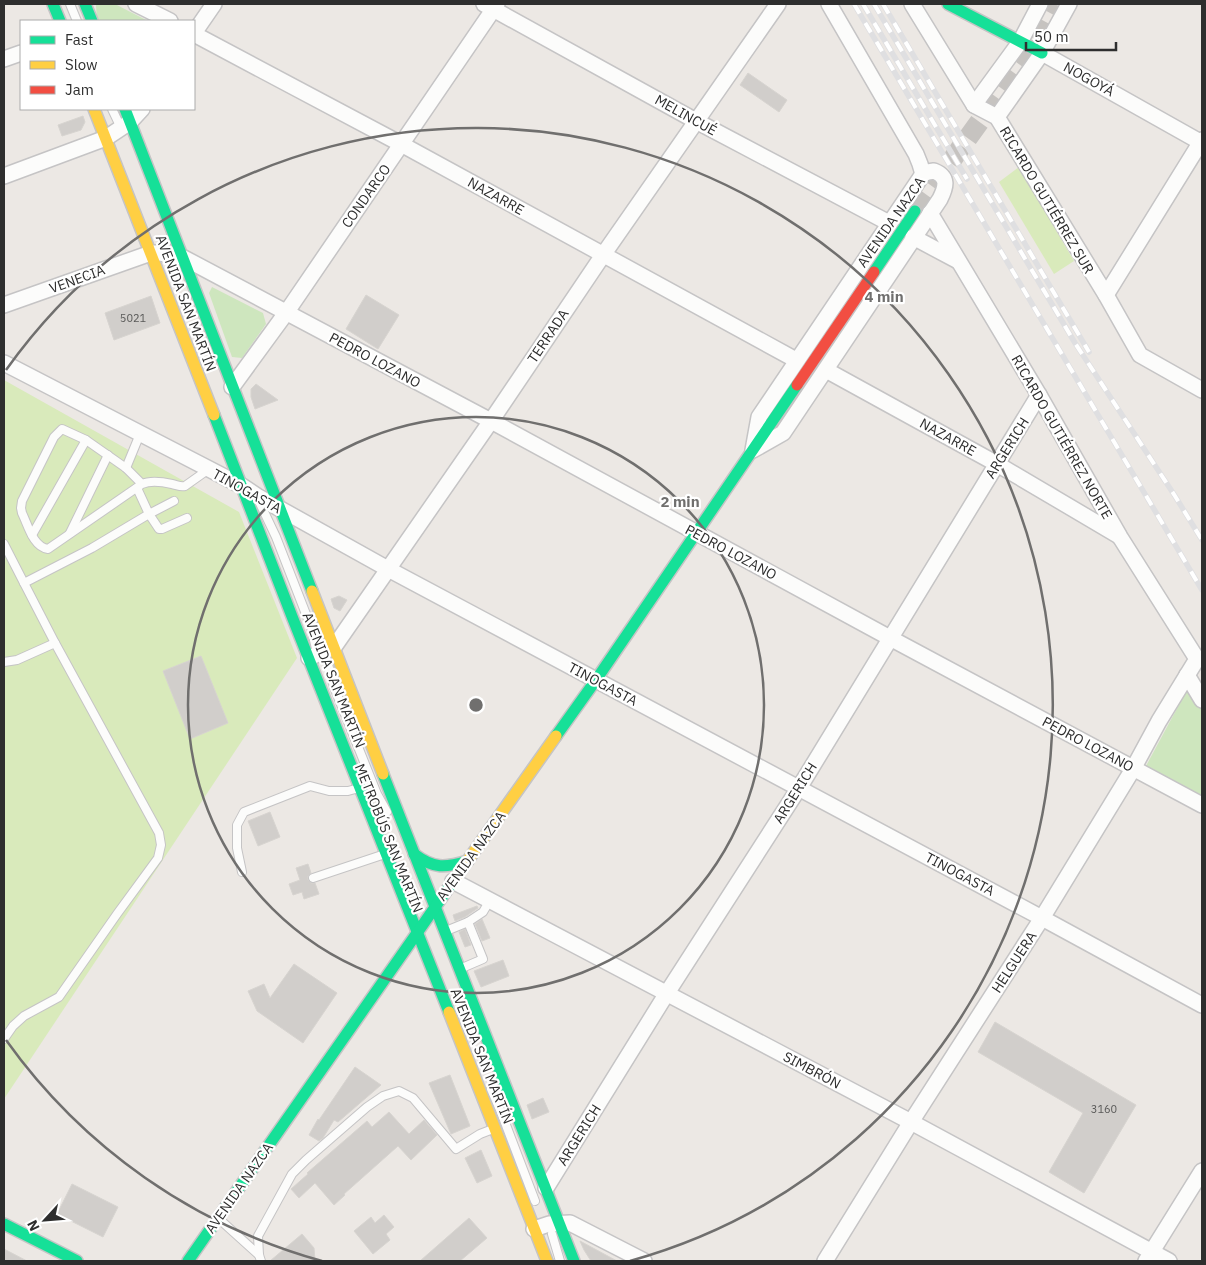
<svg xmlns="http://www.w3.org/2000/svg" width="1206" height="1265" font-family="'IBM Plex Sans',sans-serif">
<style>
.green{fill:#cee6be}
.pitch{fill:#d9eabb}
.building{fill:#d1cecb;stroke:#d7d4d0}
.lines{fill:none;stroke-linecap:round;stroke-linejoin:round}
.secondary-tunnel{stroke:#c6c3c0;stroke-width:20;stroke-dasharray:20 10;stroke-linecap:butt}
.lane-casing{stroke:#c5c4c5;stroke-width:10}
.street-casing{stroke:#c5c4c5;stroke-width:18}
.fast-casing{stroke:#c5c4c5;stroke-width:14}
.slow-casing{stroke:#c5c4c5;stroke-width:14}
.jam-casing{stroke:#c5c4c5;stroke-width:14}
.lane{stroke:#fcfcfb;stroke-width:8}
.street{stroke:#fcfcfb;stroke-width:15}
.fast{stroke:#16e098;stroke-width:11}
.slow{stroke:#ffcf43;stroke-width:11}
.jam{stroke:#f24e42;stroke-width:11}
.rail-casing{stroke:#dfdfe1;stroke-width:5.5}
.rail{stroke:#fff;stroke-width:4;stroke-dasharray:11;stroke-linecap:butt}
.ring{fill:none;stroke:#706f6e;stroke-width:2.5}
.labels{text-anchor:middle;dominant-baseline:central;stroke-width:4.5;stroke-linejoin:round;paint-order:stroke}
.number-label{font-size:11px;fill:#585857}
.street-label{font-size:14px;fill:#2e2e2e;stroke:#fff}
.centre{fill:#706f6e;stroke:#fff;stroke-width:2.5}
.ring-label{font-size:15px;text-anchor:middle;font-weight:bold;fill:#706f6e;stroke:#fff;stroke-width:4.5;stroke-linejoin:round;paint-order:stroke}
</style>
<rect width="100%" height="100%" fill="#ece8e4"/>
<g class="green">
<polygon points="97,4 115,4 148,21 97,21 96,5"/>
<polygon points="212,287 263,313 266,324 242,358 232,357 209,293"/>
<polygon points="1188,688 1202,709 1202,796 1146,766"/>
</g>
<g class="pitch">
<polygon points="1019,167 1074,261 1054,274 999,182"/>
<polygon points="4,380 239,512 297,658 4,1099"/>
</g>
<g class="building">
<polygon points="748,73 787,100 779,112 740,85"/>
<polygon points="83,116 85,122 81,130 62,136 58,125"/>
<polygon points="366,295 399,315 378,349 346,329"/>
<polygon points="151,296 160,323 114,340 105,313"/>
<polygon points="256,384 278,400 255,409 251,397 251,389"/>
<polygon points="339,596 347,600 340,611 334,608 331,599"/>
<polygon points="201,656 228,723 190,739 163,671"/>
<polygon points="270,812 280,837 258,846 248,821"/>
<polygon points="308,864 311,873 308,876 308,880 311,883 315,883 319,894 304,899 302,892 293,895 289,884 300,880 296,868"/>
<polygon points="477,906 478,908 465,917 455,921 453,915"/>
<polygon points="482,919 490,938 482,941 475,924"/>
<polygon points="465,929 471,945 465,947 459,932"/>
<polygon points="503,960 509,976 481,987 474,971"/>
<polygon points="294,964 337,993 303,1043 257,1011 248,991 264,984 270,998"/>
<polygon points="995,1022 1136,1105 1084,1193 1049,1172 1083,1113 978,1052"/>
<polygon points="355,1067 381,1085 338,1122 334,1120 323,1138 319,1141 309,1135 318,1119 319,1120"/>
<polygon points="450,1075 470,1126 451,1134 429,1083"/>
<polygon points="543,1098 549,1112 532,1119 527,1105"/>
<polygon points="389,1112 409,1134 424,1120 437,1135 411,1160 398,1146 344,1194 345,1195 334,1205 315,1183 299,1198 291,1189 308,1174 307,1173 367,1121 372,1127"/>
<polygon points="481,1150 492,1176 477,1183 465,1158"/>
<polygon points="72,1184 118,1207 103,1237 57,1214"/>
<polygon points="384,1215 394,1227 386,1234 390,1240 373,1254 354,1231 371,1217 375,1223"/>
<polygon points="469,1218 487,1238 460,1261 420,1261"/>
<polygon points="302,1234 314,1248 315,1261 270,1261"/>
<polygon points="580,1241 617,1261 591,1261 584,1250"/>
<polygon points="4,1249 27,1261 4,1261"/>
</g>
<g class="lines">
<polyline class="secondary-tunnel" points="915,211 1027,56 1055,4"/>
<g class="lane-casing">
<g id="lane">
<polyline points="70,4 77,21"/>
<polyline points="112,109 122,130"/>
<polyline points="126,468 140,434"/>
<path d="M142 484 126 468 86 440 62 429 54 437 22 501 21 508 22 513C28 525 33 547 48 549L142 484C151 480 163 482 172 484 177 485 180 487 185 486L209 469"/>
<polyline points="137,488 149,514 159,529 162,529 187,518"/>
<polyline points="258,499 276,537 311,627 317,653"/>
<polyline points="70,533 108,455"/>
<polyline points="32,535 86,440"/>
<polyline points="4,544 24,583"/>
<polyline points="325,653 334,687 377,794 387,812"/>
<polyline points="4,662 17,660 55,643 24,583 92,548 149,514 174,501"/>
<polyline points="242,872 237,848 237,825 244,812 310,786 329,791 348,791 359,788"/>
<polyline points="313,878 385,854"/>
<polyline points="446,931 468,922 483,912 490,900"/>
<polyline points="462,968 483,959 468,922"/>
<polyline points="4,1039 13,1026 24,1016 59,997 117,914 158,858 161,845 159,833 55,643"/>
<polyline points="491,1089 501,1112 535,1201"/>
<polyline points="218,1218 259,1255"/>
<polyline points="552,1234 560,1261"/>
<polyline points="261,1261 259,1255 258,1236 292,1174 306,1160 367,1107 383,1096 399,1091 413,1098 456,1149 480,1134 493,1129"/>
</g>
</g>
<g class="street-casing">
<g id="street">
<polyline points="136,4 170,21"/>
<polyline points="484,4 696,121 889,223"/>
<polyline points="829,4 916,154 920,164 923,174"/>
<polyline points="912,4 974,105 997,117 1106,295 1140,355 1202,390"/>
<polyline points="194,33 214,4"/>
<polyline points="194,34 401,144 796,360"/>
<polyline points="1042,53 1202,143"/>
<polyline points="4,59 21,53"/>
<polyline points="974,105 1020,42 1040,4"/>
<polyline points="997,117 1042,53 1069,4"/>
<path d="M934 171C949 177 946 187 940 199L783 433 753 450 759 417 923 174 928 172Z"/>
<polyline points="4,176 106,138 130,122 142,109"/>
<polyline points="913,237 958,261"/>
<polyline points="1106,295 1202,140"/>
<polyline points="4,305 151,253 160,253 182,257 491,421 890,638 1202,805"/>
<polyline points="4,363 242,486 257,496 388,569 1042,918 1202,1005"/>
<polyline points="826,370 997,464 1119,536"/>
<polyline points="232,387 286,313 497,4"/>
<polyline points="309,658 334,647 491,421 603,255 778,4"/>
<polyline points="1187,675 1202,700"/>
<polyline points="453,881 911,1122 1169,1261"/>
<polyline points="546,1188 667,993 799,788 1039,395"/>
<polyline points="534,1229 549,1224 570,1223 644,1261"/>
<polyline points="825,1261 911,1122 1042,918 1133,769 1159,721 1197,659 1120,537 1039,395 930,213"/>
<polyline points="1146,1261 1202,1171"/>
</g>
</g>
<g class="fast-casing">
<g id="fast">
<polyline points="53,4 60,21"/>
<polyline points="85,4 92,21"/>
<polyline points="948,4 1042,53"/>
<polyline points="125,109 312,591"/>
<polyline points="874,272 915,211"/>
<polyline points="214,415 293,619 449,1012"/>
<polyline points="556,736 596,680 797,385"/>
<polyline points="383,774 574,1261"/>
<path d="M414 854C434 869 445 868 468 861"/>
<polyline points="4,1224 77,1261"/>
<polyline points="188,1261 454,880"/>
</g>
</g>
<g class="slow-casing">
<g id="slow">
<polyline points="94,109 214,415"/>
<polyline points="312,591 383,774"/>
<polyline points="454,880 556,736"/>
<polyline points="449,1012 547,1261"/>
</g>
</g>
<g class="jam-casing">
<polyline id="jam" points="797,385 874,272"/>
</g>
<use href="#lane" class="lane"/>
<use href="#street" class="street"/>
<use href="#fast" class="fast"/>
<use href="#slow" class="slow"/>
<use href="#jam" class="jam"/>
<g class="rail-casing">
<g id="rail">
<polyline points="854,4 1202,590"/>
<polyline points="863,4 967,179"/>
<polyline points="874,4 1075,343 1175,496 1202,540"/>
<polyline points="883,4 1089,352"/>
</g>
</g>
<use href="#rail" class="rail"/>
</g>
<g class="ring">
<circle cx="476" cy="705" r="288"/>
<path d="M322 1261A577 577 0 0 1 6 1040M6 370A577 577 0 1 1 630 1261"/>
</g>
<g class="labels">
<g class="number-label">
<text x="133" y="318">5021</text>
<text x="1104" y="1109">3160</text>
</g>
<g class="street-label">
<text transform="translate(1089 79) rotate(29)">NOGOYÁ</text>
<text transform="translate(686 115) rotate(29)">MELINCUÉ</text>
<text transform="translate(366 196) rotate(-55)">CONDARCO</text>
<text transform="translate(496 196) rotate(29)">NAZARRE</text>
<text transform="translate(1047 200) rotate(59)">RICARDO GUTIÉRREZ SUR</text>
<text transform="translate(891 222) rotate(-55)">AVENIDA NAZCA</text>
<text transform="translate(77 279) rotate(-20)">VENECIA</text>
<text transform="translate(186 303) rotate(69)">AVENIDA SAN MARTÍN</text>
<text transform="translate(548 336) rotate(-56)">TERRADA</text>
<text transform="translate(375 360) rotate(28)">PEDRO LOZANO</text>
<text transform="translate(948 437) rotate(29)">NAZARRE</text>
<text transform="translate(1062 437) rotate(60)">RICARDO GUTIÉRREZ NORTE</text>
<text transform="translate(1007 448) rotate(-58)">ARGERICH</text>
<text transform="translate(247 491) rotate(29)">TINOGASTA</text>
<text transform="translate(731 552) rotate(28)">PEDRO LOZANO</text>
<text transform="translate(334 680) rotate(68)">AVENIDA SAN MARTÍN</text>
<text transform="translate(603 684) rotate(28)">TINOGASTA</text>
<text transform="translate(1088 744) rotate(28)">PEDRO LOZANO</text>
<text transform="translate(795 793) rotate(-58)">ARGERICH</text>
<text transform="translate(389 838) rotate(68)">METROBÚS SAN MARTÍN</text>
<text transform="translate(471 856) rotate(-54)">AVENIDA NAZCA</text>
<text transform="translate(960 874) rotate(28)">TINOGASTA</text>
<text transform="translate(1014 962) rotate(-57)">HELGUERA</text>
<text transform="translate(482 1056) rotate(68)">AVENIDA SAN MARTÍN</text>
<text transform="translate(812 1070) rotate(28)">SIMBRÓN</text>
<text transform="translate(579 1135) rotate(-58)">ARGERICH</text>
<text transform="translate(239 1188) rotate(-55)">AVENIDA NAZCA</text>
</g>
</g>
<circle cx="476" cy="705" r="8" class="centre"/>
<g class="ring-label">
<text x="884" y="302">4 min</text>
<text x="680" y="507">2 min</text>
</g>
<rect width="1206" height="1265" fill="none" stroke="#2e2e2e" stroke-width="10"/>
<rect x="20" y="20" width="175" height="90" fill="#ffffff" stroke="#ababab"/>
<rect x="30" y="36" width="25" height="8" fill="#16e098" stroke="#ababab"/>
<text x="65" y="45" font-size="15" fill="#2e2e2e">Fast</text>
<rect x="30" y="61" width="25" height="8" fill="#ffcf43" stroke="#ababab"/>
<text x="65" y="70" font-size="15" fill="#2e2e2e">Slow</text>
<rect x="30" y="86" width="25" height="8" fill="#f24e42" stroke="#ababab"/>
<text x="65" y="95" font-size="15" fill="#2e2e2e">Jam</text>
<g transform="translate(45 1220) rotate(244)" stroke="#ffffff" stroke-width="4" paint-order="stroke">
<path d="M0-4L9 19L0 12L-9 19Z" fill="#2e2e2e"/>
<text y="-8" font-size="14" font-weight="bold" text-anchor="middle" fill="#2e2e2e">N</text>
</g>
<path d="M1026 42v8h90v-8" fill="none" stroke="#2e2e2e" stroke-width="2.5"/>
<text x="1034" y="42" font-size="15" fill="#2e2e2e" stroke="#ffffff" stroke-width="4" paint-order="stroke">50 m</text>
</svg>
